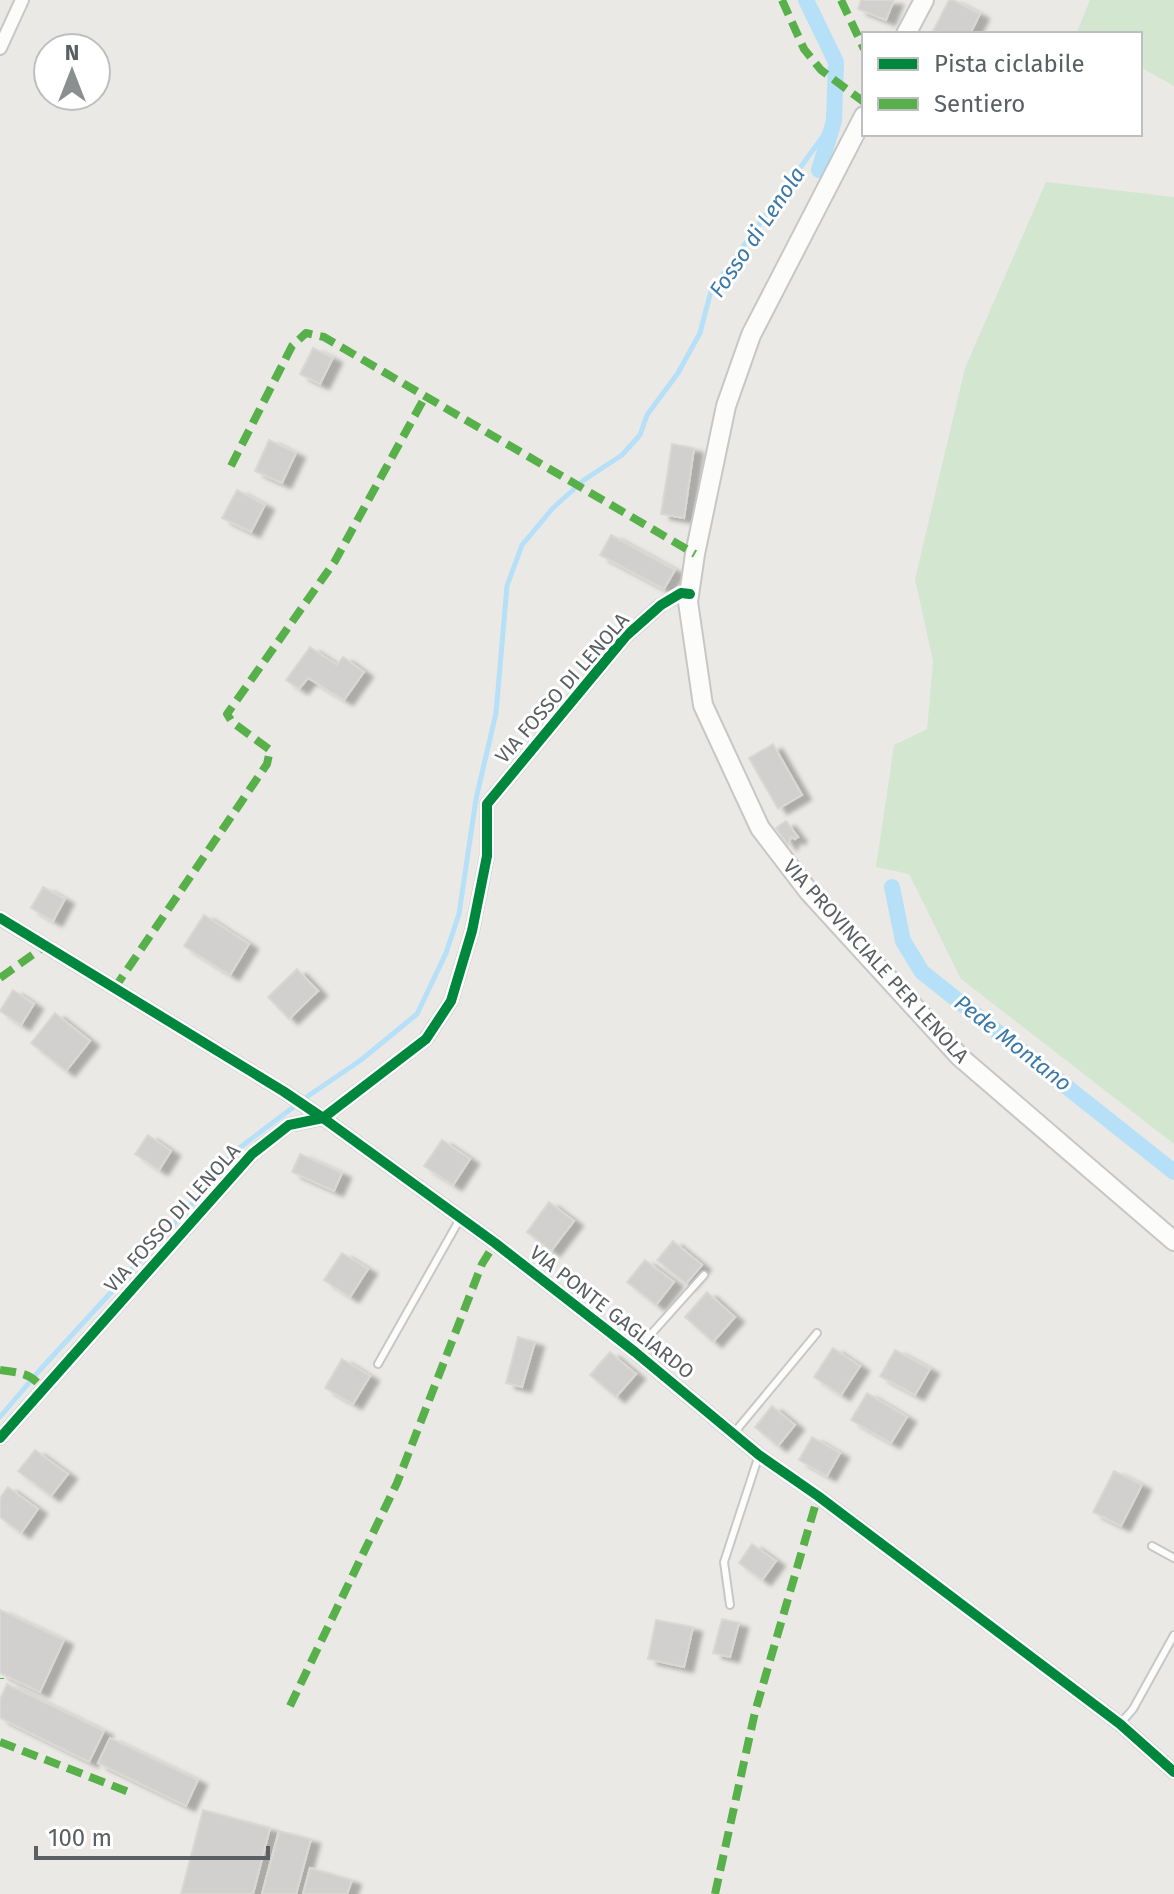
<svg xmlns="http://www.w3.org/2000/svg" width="1174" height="1894" font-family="'Fira Sans',sans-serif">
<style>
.green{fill:#d3e7d0}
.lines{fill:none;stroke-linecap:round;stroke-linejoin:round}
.stream{stroke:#b6e0f7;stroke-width:5}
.canal{stroke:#b6e0f7;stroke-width:16}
.building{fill:#d1d0ce;stroke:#dad8d4;stroke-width:2;filter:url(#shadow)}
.lane-casing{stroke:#c7c7c7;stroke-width:10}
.street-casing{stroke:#c7c7c7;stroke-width:16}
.secondary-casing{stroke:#c7c7c7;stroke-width:22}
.lane{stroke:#fcfcfb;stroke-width:6}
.street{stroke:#fcfcfb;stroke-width:12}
.secondary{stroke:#fcfcfb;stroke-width:18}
.quiet{stroke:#58b04a;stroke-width:8;stroke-dasharray:16 8;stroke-linecap:butt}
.cycleway-casing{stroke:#fff;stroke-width:15}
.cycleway{stroke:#00873e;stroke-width:10}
.labels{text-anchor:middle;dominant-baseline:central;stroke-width:6;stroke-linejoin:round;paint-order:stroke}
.street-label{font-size:20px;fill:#5a5f63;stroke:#fff}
.water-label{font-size:22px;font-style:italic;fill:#3b78a8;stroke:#fff}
</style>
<defs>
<filter id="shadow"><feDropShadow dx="9" dy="5" stdDeviation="2" flood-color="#0004"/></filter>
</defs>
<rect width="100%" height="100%" fill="#eae9e5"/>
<g class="green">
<polygon points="1090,0 1174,0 1174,86 1140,67 1140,34 1081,34 1077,32"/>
<polygon points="1046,182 1174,197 1174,1144 961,979 909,874 876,867 894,745 927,729 933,661 915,579 965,368"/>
</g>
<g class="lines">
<polyline class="stream" points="0,1417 39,1371 190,1206 234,1152 308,1096 361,1060 417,1014 446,953 459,914 476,799 496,713 507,586 522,545 553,508 584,480 622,455 640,435 647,415 678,373 700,333 711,291 834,121"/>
<g class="canal">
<polyline points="806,0 836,62 834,121 819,170"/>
<polyline points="892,887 903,941 922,972 1174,1172"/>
</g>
</g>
<g class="building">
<polygon points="861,0 894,0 886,20 858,9"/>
<polygon points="949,0 953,0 980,14 970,34 940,34 933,31"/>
<polygon points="313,348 333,358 320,384 300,374"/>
<polygon points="269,440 296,453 282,483 255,471"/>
<polygon points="672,444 694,448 684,518 661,514"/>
<polygon points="237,490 265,505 251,532 222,518"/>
<polygon points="611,535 675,570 664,589 600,555"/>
<polygon points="310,647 337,665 343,657 364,672 344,700 308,678 299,689 286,680"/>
<polygon points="773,744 802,795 778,809 749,758"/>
<polygon points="786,821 798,837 795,839 791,837 788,845 776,828"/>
<polygon points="43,887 65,899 53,921 31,908"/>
<polygon points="204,915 249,944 230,975 184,946"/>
<polygon points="297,969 318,991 289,1019 268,997"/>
<polygon points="13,990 34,1004 21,1025 0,1011"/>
<polygon points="55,1013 90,1041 66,1071 31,1043"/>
<polygon points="148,1135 171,1151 159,1170 135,1154"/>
<polygon points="442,1140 470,1159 453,1185 424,1166"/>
<polygon points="300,1154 342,1173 334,1191 292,1172"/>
<polygon points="549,1202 574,1221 551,1251 527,1232"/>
<polygon points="673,1241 702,1265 686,1284 657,1260"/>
<polygon points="342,1253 368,1269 350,1297 324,1280"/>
<polygon points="645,1260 674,1282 656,1305 627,1282"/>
<polygon points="707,1292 735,1317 713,1342 685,1317"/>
<polygon points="518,1337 535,1342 522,1387 506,1383"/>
<polygon points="833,1348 860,1366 841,1395 814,1377"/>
<polygon points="895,1350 930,1369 915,1395 880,1376"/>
<polygon points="610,1352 636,1374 616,1397 590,1375"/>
<polygon points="342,1359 370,1376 353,1404 325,1388"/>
<polygon points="867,1393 907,1417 891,1443 851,1420"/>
<polygon points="772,1406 795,1425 778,1446 755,1427"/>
<polygon points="812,1437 840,1453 827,1476 799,1460"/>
<polygon points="35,1450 68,1474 51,1496 18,1471"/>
<polygon points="1114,1471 1142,1485 1121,1526 1093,1512"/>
<polygon points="8,1487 38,1509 21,1533 0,1517 0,1498"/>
<polygon points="752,1544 776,1561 762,1580 739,1563"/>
<polygon points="0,1610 64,1640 40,1692 0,1673"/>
<polygon points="722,1619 739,1623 730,1657 713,1653"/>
<polygon points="656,1620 693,1627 684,1667 648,1659"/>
<polygon points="7,1684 104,1731 89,1762 0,1718 0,1699"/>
<polygon points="110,1738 198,1780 186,1806 98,1763"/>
<polygon points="203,1810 270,1828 253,1894 181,1894"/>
<polygon points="279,1831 311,1839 296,1894 262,1894"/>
<polygon points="310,1868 352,1880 347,1894 303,1894"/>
</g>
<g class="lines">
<g class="lane-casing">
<g id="lane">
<polyline points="635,1352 704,1275"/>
<polyline points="378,1364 461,1217"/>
<polyline points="734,1433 817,1333"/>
<polyline points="1152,1546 1174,1558"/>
<polyline points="730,1605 724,1562 759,1455"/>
<polyline points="1120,1724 1133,1709 1174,1635"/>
</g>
</g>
<g class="street-casing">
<g id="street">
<polyline points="0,48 22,0"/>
<polyline points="0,918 283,1091 323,1118 495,1243 635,1352 759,1455 818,1496 1120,1724 1174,1772"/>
<polyline points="0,1438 252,1154 289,1125 323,1118 426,1039 451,1001 472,931 487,856 487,804 626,636 661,605 681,593 690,594"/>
</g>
</g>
<g class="secondary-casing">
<g id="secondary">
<polyline points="906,34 924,0"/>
<polyline points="864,116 751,335 726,406 695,554 688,602 703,705 760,828 809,892 960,1057 1174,1241"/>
</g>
</g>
<use href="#lane" class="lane"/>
<use href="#street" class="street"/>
<use href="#secondary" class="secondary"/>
<g class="quiet">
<polyline points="782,0 804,49 821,70 864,102"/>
<polyline points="841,0 864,49"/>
<polyline points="231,466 292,346 306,333 324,337 695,554"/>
<polyline points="0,978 45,946"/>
<polyline points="114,989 267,764 270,750 232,722 227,714 335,561 426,395"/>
<path d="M0 1370C20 1373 30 1372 43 1389"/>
<polyline points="0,1678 0,1679"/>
<polyline points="290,1706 397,1483 482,1264 495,1243"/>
<polyline points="0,1742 129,1792"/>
<polyline points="715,1894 755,1712 818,1496"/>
</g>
<g class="cycleway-casing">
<g id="cycleway">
<polyline points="0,918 283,1091 323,1118 495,1243 635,1352 759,1455 818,1496 1120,1724 1174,1772"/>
<polyline points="0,1438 252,1154 289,1125 323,1118 426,1039 451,1001 472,931 487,856 487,804 626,636 661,605 681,593 690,594"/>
</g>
</g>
<use href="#cycleway" class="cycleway"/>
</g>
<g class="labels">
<g class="street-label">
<text transform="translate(562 688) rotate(-49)">VIA FOSSO DI LENOLA</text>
<text transform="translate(876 961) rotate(48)">VIA PROVINCIALE PER LENOLA</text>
<text transform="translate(172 1218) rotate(-48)">VIA FOSSO DI LENOLA</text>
<text transform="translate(612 1312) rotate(38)">VIA PONTE GAGLIARDO</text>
</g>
<g class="water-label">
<text transform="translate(757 232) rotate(-56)">Fosso di Lenola</text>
<text transform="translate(1013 1043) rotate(38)">Pede Montano</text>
</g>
</g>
<rect x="862" y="32" width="280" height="104" fill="#ffffff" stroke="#bdbfc1" stroke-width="2"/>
<rect x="878" y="58" width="40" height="12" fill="#00873e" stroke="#bdbfc1" stroke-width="2"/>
<text x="934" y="72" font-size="24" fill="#5a5f63">Pista ciclabile</text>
<rect x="878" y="98" width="40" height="12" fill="#58b04a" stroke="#bdbfc1" stroke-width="2"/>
<text x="934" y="112" font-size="24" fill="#5a5f63">Sentiero</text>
<g transform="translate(72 72)"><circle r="38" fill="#ffffff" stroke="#bdbfc1" stroke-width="2"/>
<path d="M0-6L14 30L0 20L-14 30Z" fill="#8c8f90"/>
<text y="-12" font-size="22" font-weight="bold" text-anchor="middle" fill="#5a5f63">N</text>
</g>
<path d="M36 1846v12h232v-12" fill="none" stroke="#5a5f63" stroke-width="4"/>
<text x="48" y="1846" font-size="24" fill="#5a5f63" stroke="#ffffff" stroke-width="6" paint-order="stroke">100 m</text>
</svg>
